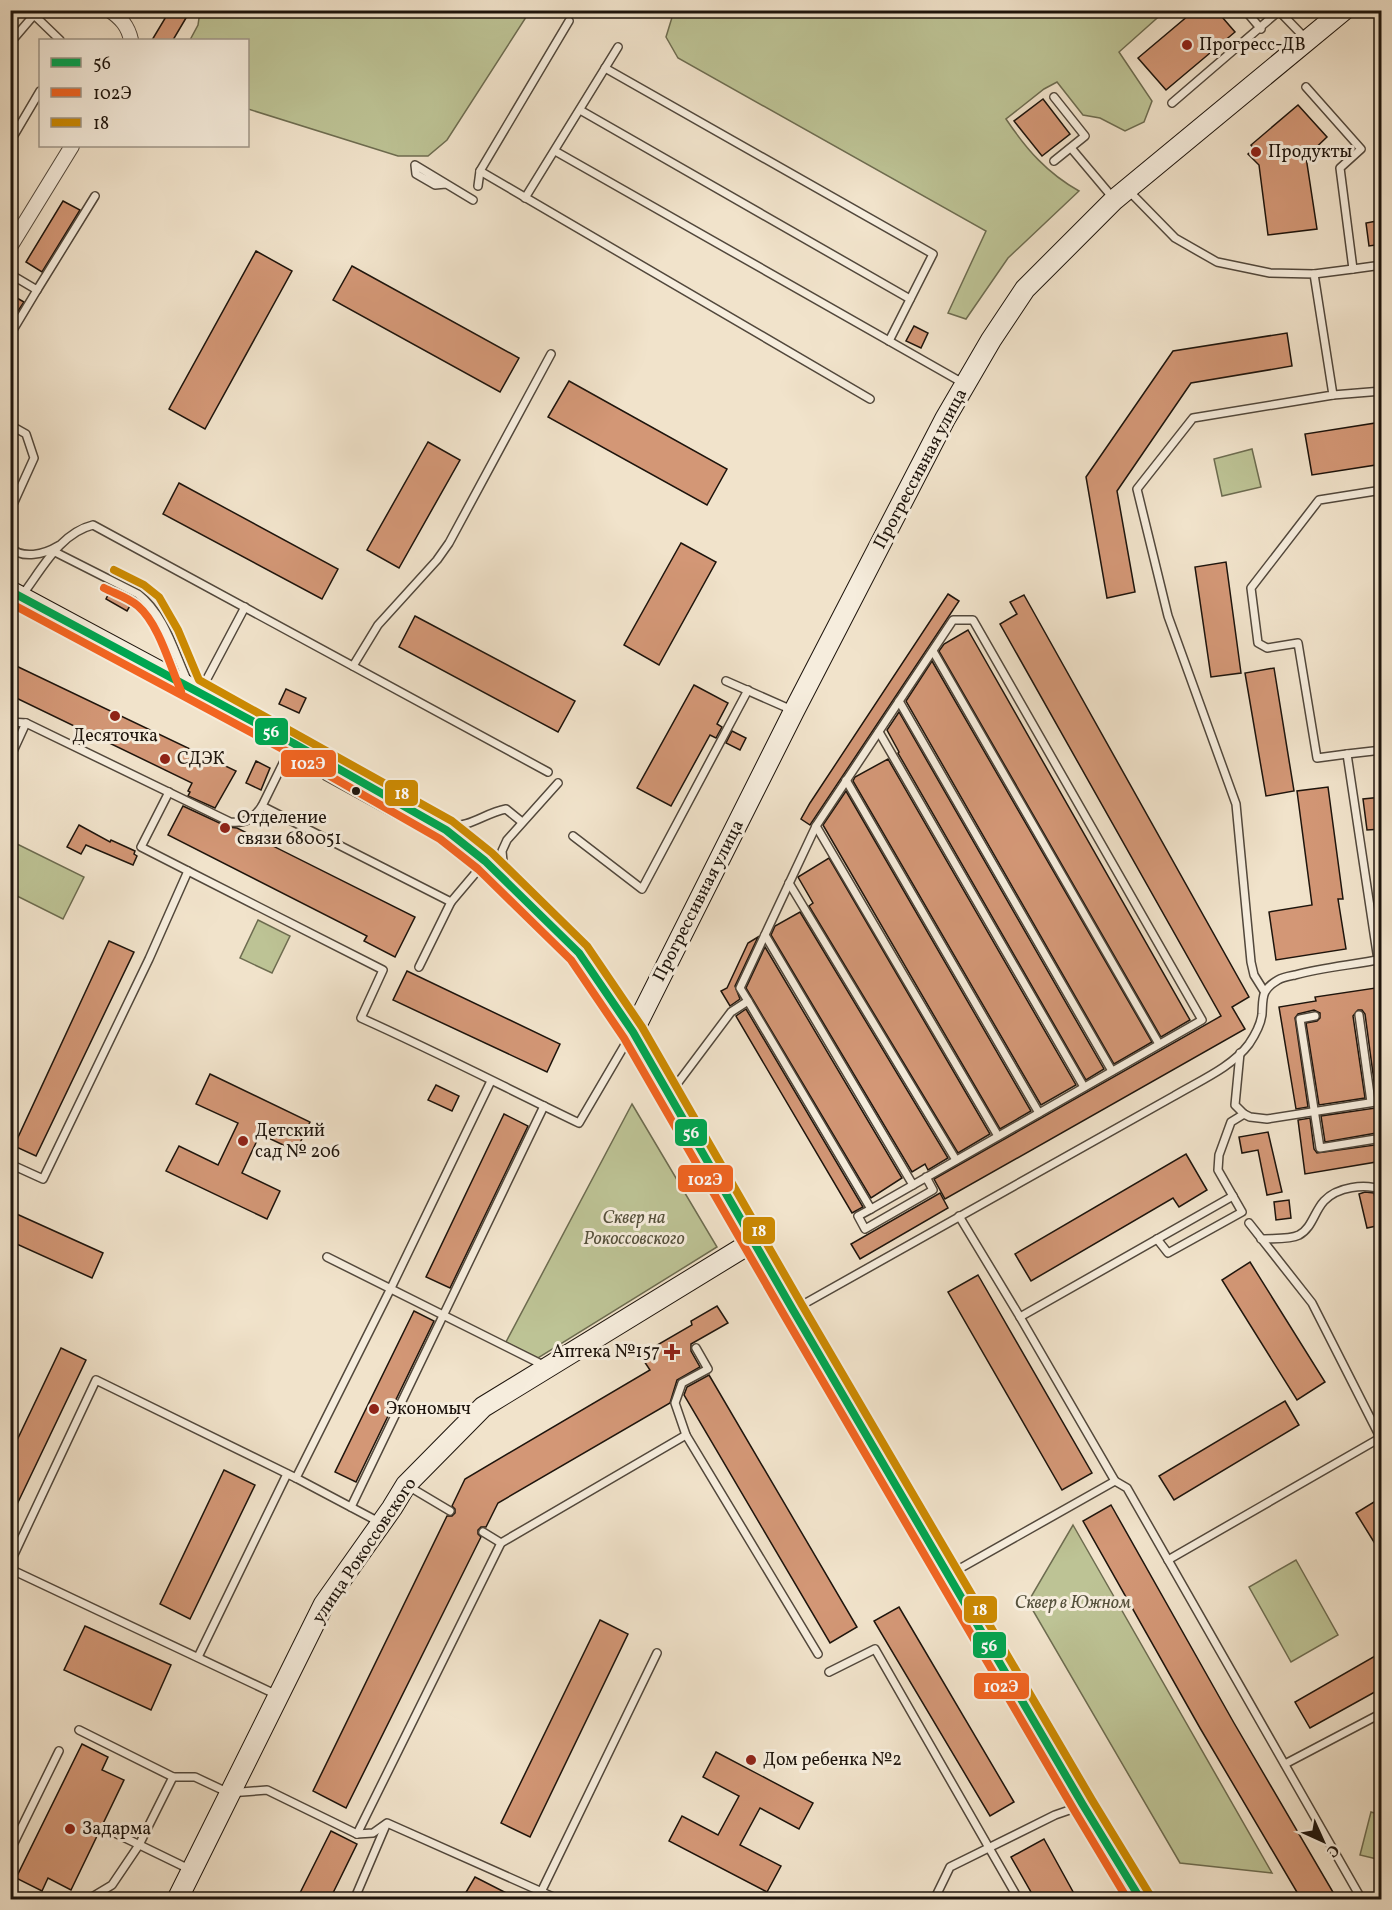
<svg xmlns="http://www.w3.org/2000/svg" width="1392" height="1910" font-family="Vollkorn,serif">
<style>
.green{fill:#bdc395;stroke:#6d6c50;stroke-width:1.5}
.building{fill:#d39776;stroke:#1d140c;stroke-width:1.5}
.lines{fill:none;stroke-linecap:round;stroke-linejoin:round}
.lane-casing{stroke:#52483c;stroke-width:10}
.street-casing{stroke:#52483c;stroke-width:16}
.secondary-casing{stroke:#1d140c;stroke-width:22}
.lane{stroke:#f6eddd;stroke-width:7}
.street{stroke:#f6eddd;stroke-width:14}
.secondary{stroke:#f6eddd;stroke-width:20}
.bus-1-casing{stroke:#f6eddd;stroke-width:12}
.bus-2-casing{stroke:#f6eddd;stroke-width:12}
.bus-3-casing{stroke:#f6eddd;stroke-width:12}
.bus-1{stroke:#00a651;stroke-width:8}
.bus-2{stroke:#f26522;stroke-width:8}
.bus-3{stroke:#cb8902;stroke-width:8}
.poi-dot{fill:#8f2418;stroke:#f6eddd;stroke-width:2}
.bus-dot{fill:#1d140c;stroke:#f6eddd;stroke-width:2}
.labels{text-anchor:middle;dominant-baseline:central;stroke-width:6;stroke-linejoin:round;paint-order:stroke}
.poi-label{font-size:18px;fill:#1d140c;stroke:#f6eddd;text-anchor:start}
.street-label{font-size:18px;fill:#1d140c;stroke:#f6eddd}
.park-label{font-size:18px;font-style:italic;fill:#55513c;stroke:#f6eddd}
.line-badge{stroke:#f6eddd;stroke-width:2}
.badge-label{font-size:16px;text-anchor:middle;font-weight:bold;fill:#fff}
</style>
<rect width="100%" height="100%" fill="#f1e3cb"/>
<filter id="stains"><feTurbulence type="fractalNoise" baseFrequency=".00333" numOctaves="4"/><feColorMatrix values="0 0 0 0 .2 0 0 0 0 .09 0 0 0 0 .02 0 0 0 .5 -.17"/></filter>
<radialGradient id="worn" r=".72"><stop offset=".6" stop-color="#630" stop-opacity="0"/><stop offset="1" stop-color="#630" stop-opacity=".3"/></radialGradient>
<g class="green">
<polygon points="200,11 200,10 530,11 447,140 428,156 398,156 248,109 248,40 190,40 198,25"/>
<path d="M674 11V10L1165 11 1119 52 1152 101 1144 122 1125 131 1100 118 1083 115 1057 82 1044 89 1006 119C1027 150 1047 173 1079 191L1008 258 966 319 948 313 986 231 678 58 666 37Z"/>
<polygon points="1252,449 1261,487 1222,496 1214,459"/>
<polygon points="11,841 84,877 63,919 11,893"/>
<polygon points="258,920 290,936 272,973 240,958"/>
<polygon points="632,1104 717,1247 538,1358 506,1342"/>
<polygon points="1073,1525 1272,1873 1180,1863 1028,1602"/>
<polygon points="1296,1560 1338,1635 1291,1662 1249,1587"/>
<polygon points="1371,1812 1381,1815 1381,1860 1360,1855"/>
</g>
<g class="building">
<polygon points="170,10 186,18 173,40 152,40"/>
<polygon points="1195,10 1216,10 1235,32 1166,90 1138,58"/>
<polygon points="1043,99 1070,134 1042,156 1014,121"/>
<polygon points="1298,105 1327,137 1306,157 1317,229 1268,235 1259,165 1248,154 1254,149 1251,145"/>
<polygon points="63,201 80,210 42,272 26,262"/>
<polygon points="1382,220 1382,244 1369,246 1366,223"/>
<polygon points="256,251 292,271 205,429 169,409"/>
<polygon points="352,266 519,358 500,392 333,300"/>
<polygon points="10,294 24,302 10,323"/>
<polygon points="914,326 928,333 921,348 906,341"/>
<polygon points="1287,333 1292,366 1191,383 1117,491 1135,592 1107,598 1086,477 1173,351"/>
<polygon points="569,381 727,469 707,505 548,417"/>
<polygon points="1382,422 1382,464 1312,475 1305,434"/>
<polygon points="428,442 460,460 399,568 367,550"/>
<polygon points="179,483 338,569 322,599 163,514"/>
<polygon points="681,543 716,562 659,665 624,645"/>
<polygon points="1226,562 1241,673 1211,677 1195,567"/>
<polygon points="112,587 134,599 127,611 106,599"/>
<polygon points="948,594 959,601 810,825 801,819 810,803"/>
<polygon points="1024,595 1249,997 1232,1007 1245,1029 945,1199 934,1179 1221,1016 1000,624 1017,614 1010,602"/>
<polygon points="415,616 575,701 558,732 399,647"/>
<polygon points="968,630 1190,1020 1161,1037 939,651 944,644"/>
<polygon points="932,661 1152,1042 1114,1064 906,701"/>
<polygon points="10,663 236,771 215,808 188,796 190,792 188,791 192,783 10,695"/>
<polygon points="1274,668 1294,791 1266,796 1245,673"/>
<polygon points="694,685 728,703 717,724 722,727 716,738 710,735 671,806 637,788"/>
<polygon points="286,689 306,698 299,713 279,704"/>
<polygon points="899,712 1104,1069 1086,1080 898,753 899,752 887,730"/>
<polygon points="732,731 746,738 740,750 726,743"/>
<polygon points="888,759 1076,1085 1041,1105 853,781 855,777"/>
<polygon points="256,761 270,768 261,790 246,783"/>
<polygon points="1328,787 1343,899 1338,899 1346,949 1276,960 1269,912 1312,905 1297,791"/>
<polygon points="846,791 1031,1111 1000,1129 823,825"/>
<polygon points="1382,797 1382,829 1367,830 1363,799"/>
<polygon points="183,806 228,827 237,828 415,917 395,957 364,941 367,936 168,835"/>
<polygon points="79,825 110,842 111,840 135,851 134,854 137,856 133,865 86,845 81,854 67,847"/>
<polygon points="829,858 990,1134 958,1153 809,906 813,903 798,877"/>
<polygon points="800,912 948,1158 928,1170 925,1164 912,1172 771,935 775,926"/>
<polygon points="758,937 735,986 740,999 730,1006 721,991 727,988 748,943"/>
<polygon points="109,941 134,952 36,1156 14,1146"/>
<polygon points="765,947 902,1178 871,1198 746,988"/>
<polygon points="407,971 560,1044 547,1072 393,1000"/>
<polygon points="1382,987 1382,1095 1376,1096 1365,1014 1362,1010 1358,1010 1353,1016 1365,1098 1319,1105 1306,1023 1317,1021 1320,1018 1320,1013 1314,1010 1298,1014 1295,1018 1308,1107 1296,1109 1279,1007 1316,1001 1315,997"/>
<polygon points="746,1009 863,1207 852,1213 737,1018 736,1016"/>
<polygon points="210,1074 310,1122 296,1151 260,1134 242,1173 280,1191 267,1219 166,1171 179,1146 218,1165 238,1123 196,1104"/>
<polygon points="436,1085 459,1096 452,1111 428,1100"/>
<polygon points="1382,1107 1382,1132 1325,1142 1321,1116"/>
<polygon points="504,1114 528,1126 450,1288 426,1277"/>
<polygon points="1310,1118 1314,1149 1317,1153 1382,1144 1382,1161 1305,1174 1298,1120"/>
<polygon points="1268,1132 1282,1192 1267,1195 1258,1150 1242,1153 1239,1137"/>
<polygon points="1186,1154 1207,1190 1179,1207 1173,1198 1031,1281 1015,1254"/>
<polygon points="1365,1192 1374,1193 1381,1225 1367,1228 1359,1194"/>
<polygon points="940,1193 948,1208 860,1259 851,1244"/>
<polygon points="1289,1200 1291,1218 1276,1220 1274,1202"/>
<polygon points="10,1211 103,1253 92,1278 10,1241"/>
<polygon points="1250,1262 1325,1382 1297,1400 1222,1280"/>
<polygon points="978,1275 1092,1473 1062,1490 948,1292"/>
<polygon points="717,1306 728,1323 691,1344 691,1351 700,1367 677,1380 670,1403 498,1503 486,1527 481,1527 478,1530 478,1534 481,1537 346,1808 313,1791 447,1516 452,1516 455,1513 455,1509 452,1506 465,1479 650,1370 640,1355 692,1325 691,1321"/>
<polygon points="414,1311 434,1321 356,1482 335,1472"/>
<polygon points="61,1348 86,1360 10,1519 10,1455"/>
<polygon points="709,1375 857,1627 830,1643 684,1395 687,1387"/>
<polygon points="1285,1401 1299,1425 1174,1500 1159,1476"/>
<polygon points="224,1470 255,1485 190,1619 160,1604"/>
<polygon points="1382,1497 1382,1555 1356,1513"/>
<polygon points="1111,1505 1234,1723 1337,1899 1301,1899 1200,1728 1083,1521"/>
<polygon points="899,1607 1014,1802 990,1816 874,1621"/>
<polygon points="600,1620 628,1634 530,1837 501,1823"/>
<polygon points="85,1626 171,1665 151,1710 64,1670"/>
<polygon points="1382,1652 1382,1688 1310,1728 1295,1702"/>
<polygon points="82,1744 108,1757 102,1770 124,1780 71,1890 48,1878 42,1891 16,1878"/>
<polygon points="716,1752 813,1803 799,1829 760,1808 740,1845 781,1866 767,1892 669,1841 682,1816 718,1835 739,1796 703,1777"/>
<polygon points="331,1831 357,1844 330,1899 297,1899"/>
<polygon points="1044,1839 1077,1899 1035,1899 1011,1857"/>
<polygon points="475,1877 518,1899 462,1899"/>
</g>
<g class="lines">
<g class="lane-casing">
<g id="lane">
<polyline points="1245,10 1261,29"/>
<polyline points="10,43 34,15 60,40"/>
<polyline points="605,68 933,254 889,341"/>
<polyline points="1306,87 1361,149 1340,168 1353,269 1314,274"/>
<polyline points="1172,103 1279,11 1306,39"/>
<polyline points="580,110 910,299"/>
<polyline points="10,142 40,91"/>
<polyline points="1071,148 1113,198"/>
<polyline points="555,151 963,383"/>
<polyline points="1054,161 1085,136 1054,97"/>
<polyline points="480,171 870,399"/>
<polyline points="446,184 435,185 416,174 415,165 473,200"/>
<polyline points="478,186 480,171 569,21"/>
<polyline points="1128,190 1175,238 1217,262 1270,273 1314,274 1333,395 1193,418 1137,489 1168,616 1236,804 1251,962 1254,975 1264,991"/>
<polyline points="525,198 618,47"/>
<polyline points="1353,269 1382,265"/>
<polyline points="10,274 37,290 95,196"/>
<polyline points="10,335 37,290"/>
<polyline points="1333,395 1382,391"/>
<polyline points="10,425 26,434 34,458 10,511"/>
<path d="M10 547C22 560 45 554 58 546"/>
<path d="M55 552 138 594C165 615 174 652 188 682"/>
<path d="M23 594C42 569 60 533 93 525L548 772"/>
<polyline points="933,651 1159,1044"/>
<polyline points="353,666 378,625 437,560 449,543 551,354"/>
<polyline points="726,681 792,710"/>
<polyline points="200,692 245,607"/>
<polyline points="899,701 1112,1071"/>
<polyline points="1382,719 1382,733"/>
<path d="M10 722 26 723 230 822C246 824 254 818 262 806"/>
<polyline points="879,732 1084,1087"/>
<polyline points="292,745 262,806 451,902 484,863"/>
<polyline points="1347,754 1382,750"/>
<polyline points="10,758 26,723"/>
<polyline points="314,762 326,776 399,816 409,814"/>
<polyline points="846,780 1039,1113"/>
<path d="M449 826C471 827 485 813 506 809L522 822"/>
<polyline points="816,826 998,1136"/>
<polyline points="573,836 642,889 748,690"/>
<path d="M188 871 383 970 361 1018C435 1051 506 1088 579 1123L630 1036"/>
<polyline points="504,872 502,851 507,840 558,783"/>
<polyline points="789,883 956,1160"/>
<polyline points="765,935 913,1185"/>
<polyline points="1378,960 1347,754 1317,758 1298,643 1267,648 1258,643 1251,588 1319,500 1382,490"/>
<polyline points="419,967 451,902"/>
<polyline points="748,1001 871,1209"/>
<polyline points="1359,1015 1371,1102"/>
<polyline points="1315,1016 1300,1019 1320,1148 1382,1138"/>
<polyline points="1240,1053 1235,1105 1244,1114"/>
<path d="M671 1092 731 1012 748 1001 740 988 816 826 953 620H973L1202 1020C1092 1083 981 1146 871 1209L858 1216 865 1229 933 1190 926 1177"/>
<polyline points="10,1164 43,1179 149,959 188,871 141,847 169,792"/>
<polyline points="959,1216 1020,1317 1115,1481 1127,1488 1362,1900"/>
<polyline points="1249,1223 1312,1303 1382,1441"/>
<polyline points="1157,1239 1168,1253 1242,1212 1218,1170 1219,1155 1231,1122 1244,1114 1250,1117 1267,1119 1382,1101"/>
<path d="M1261 1239C1272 1238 1289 1240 1299 1235 1312 1228 1314 1212 1324 1201 1337 1187 1365 1183 1382 1190"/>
<polyline points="327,1257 545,1366"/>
<path d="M795 1309 1174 1096C1199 1081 1232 1067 1249 1044 1255 1035 1261 1024 1262 1014 1263 997 1261 990 1278 980 1283 977 1290 976 1295 975 1324 967 1353 965 1382 959"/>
<polyline points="1020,1317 1233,1196"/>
<polyline points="696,1348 708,1369 682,1383 675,1403 686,1435 818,1654"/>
<polyline points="408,1486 450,1511"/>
<polyline points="351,1507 544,1106"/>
<polyline points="379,1522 296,1478 391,1288 491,1081"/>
<polyline points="483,1532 501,1543"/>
<polyline points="1168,1560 1380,1438"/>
<polyline points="10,1563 96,1380 296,1478"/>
<polyline points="10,1569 277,1695"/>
<polyline points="952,1573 1115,1481"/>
<polyline points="198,1657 287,1474"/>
<polyline points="829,1672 875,1649 1019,1900"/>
<polyline points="79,1730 173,1777 139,1845 112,1885 87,1900"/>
<polyline points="1285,1764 1382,1713"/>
<polyline points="173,1777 195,1777 229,1793 267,1790 357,1834 501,1543 686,1435"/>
<polyline points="115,1833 189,1869"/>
<polyline points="357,1834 373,1833 387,1823 560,1900"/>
<polyline points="10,1851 59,1751"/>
<polyline points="542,1890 657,1653"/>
<polyline points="354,1900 386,1825"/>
<polyline points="934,1900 950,1867 1055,1815 1081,1806"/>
</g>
</g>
<g class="street-casing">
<g id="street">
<path d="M109 10C121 18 128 26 131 40"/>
<polyline points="10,247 72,146"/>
</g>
</g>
<g class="secondary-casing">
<g id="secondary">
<polyline points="10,591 293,743 446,830 485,861 579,953 633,1032 649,1060 793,1310 949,1574 1083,1805 1141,1900"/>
<polyline points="633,1032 794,711 945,419 991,340 1025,289 1114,200 1344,10"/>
<polyline points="177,1900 324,1604 392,1508 406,1485 483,1407 754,1241"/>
</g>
</g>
<use href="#lane" class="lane"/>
<use href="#street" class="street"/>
<use href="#secondary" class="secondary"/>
<g class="bus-1-casing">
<polyline id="bus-1" points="10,591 293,743 446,830 485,861 579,953 633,1032 793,1310 1083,1805 1141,1900"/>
</g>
<g class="bus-2-casing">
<g id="bus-2">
<path d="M104 588C116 594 129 598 138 606 159 624 170 666 181 691"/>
<polyline points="10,603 288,752 440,839 478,869 571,960 624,1038 784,1315 1074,1810 1128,1900"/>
</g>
</g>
<g class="bus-3-casing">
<polyline id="bus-3" points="114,570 144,585 159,597 178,630 199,680 452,821 492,853 587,946 642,1027 802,1305 1092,1800 1150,1895"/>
</g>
<use href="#bus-1" class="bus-1"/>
<use href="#bus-2" class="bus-2"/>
<use href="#bus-3" class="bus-3"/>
</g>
<g class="poi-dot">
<circle cx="1187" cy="45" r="6"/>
<circle cx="1256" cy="152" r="6"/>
<circle cx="115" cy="716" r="6"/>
<circle cx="165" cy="759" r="6"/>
<circle cx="225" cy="828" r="6"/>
<circle cx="243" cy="1141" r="6"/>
<path d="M669 1343h6v6h6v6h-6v6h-6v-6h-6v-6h6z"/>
<circle cx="374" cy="1409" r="6"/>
<circle cx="751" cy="1760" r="6"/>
<circle cx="70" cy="1829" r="6"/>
</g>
<circle class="bus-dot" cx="356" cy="791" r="5"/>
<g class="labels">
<g class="poi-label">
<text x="1199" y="45">Прогресс-ДВ</text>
<text x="1268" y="152">Продукты</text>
<text x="115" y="736" text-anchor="middle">Десяточка</text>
<text x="177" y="759">СДЭК</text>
<text x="237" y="818">Отделение<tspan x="237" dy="21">связи 680051</tspan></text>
<text x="255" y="1131">Детский<tspan x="255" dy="21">сад № 206</tspan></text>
<text x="660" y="1352" text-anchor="end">Аптека №157</text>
<text x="386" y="1409">Экономыч</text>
<text x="763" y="1760">Дом ребенка №2</text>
<text x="82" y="1829">Задарма</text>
</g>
<g class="street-label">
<text transform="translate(921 469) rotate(-62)">Прогрессивная улица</text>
<text transform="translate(699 901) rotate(-63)">Прогрессивная улица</text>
<text transform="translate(365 1551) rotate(-56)">улица Рокоссовского</text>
</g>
<g class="park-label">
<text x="634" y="1218">Сквер на<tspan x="634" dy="21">Рокоссовского</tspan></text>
<text x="1073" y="1603">Сквер в Южном</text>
</g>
</g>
<g class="line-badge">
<rect x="254" y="717" width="35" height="29" rx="6" fill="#00a651"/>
<rect x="280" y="749" width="57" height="29" rx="6" fill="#f26522"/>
<rect x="384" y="779" width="35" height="28" rx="6" fill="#cb8902"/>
<rect x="674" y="1118" width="34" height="29" rx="6" fill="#00a651"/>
<rect x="677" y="1164" width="57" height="29" rx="6" fill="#f26522"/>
<rect x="742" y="1216" width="34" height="29" rx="6" fill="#cb8902"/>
<rect x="963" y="1595" width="35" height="29" rx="6" fill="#cb8902"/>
<rect x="972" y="1631" width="35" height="28" rx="6" fill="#00a651"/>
<rect x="973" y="1672" width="57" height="28" rx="6" fill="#f26522"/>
</g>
<g class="badge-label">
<text x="271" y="737">56</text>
<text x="308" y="769">102Э</text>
<text x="402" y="799">18</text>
<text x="691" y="1138">56</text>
<text x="705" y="1185">102Э</text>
<text x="759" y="1236">18</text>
<text x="980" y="1615">18</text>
<text x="989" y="1651">56</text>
<text x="1001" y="1692">102Э</text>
</g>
<rect width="1392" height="1910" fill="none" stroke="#f1e3cb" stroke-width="36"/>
<rect x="12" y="12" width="1368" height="1886" fill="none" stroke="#1d140c" stroke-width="3"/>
<rect x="18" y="18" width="1356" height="1874" fill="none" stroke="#1d140c" stroke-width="1.5"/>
<rect x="39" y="39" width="210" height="108" fill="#f6eddd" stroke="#9f9689" stroke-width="1.5"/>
<rect x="51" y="58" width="30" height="9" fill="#00a651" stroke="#9f9689" stroke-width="1.5"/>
<text x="93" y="69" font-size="18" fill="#1d140c">56</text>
<rect x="51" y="88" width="30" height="9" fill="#f26522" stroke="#9f9689" stroke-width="1.5"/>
<text x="93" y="99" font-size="18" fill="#1d140c">102Э</text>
<rect x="51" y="118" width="30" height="9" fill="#cb8902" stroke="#9f9689" stroke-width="1.5"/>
<text x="93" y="129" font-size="18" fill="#1d140c">18</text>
<g transform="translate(1323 1841) rotate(135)" stroke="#f6eddd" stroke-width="4.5" paint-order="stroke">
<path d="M0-4.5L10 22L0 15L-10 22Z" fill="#1d140c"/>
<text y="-9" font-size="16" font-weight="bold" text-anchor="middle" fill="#1d140c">С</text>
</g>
<rect width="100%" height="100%" filter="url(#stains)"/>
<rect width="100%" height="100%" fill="url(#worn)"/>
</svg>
